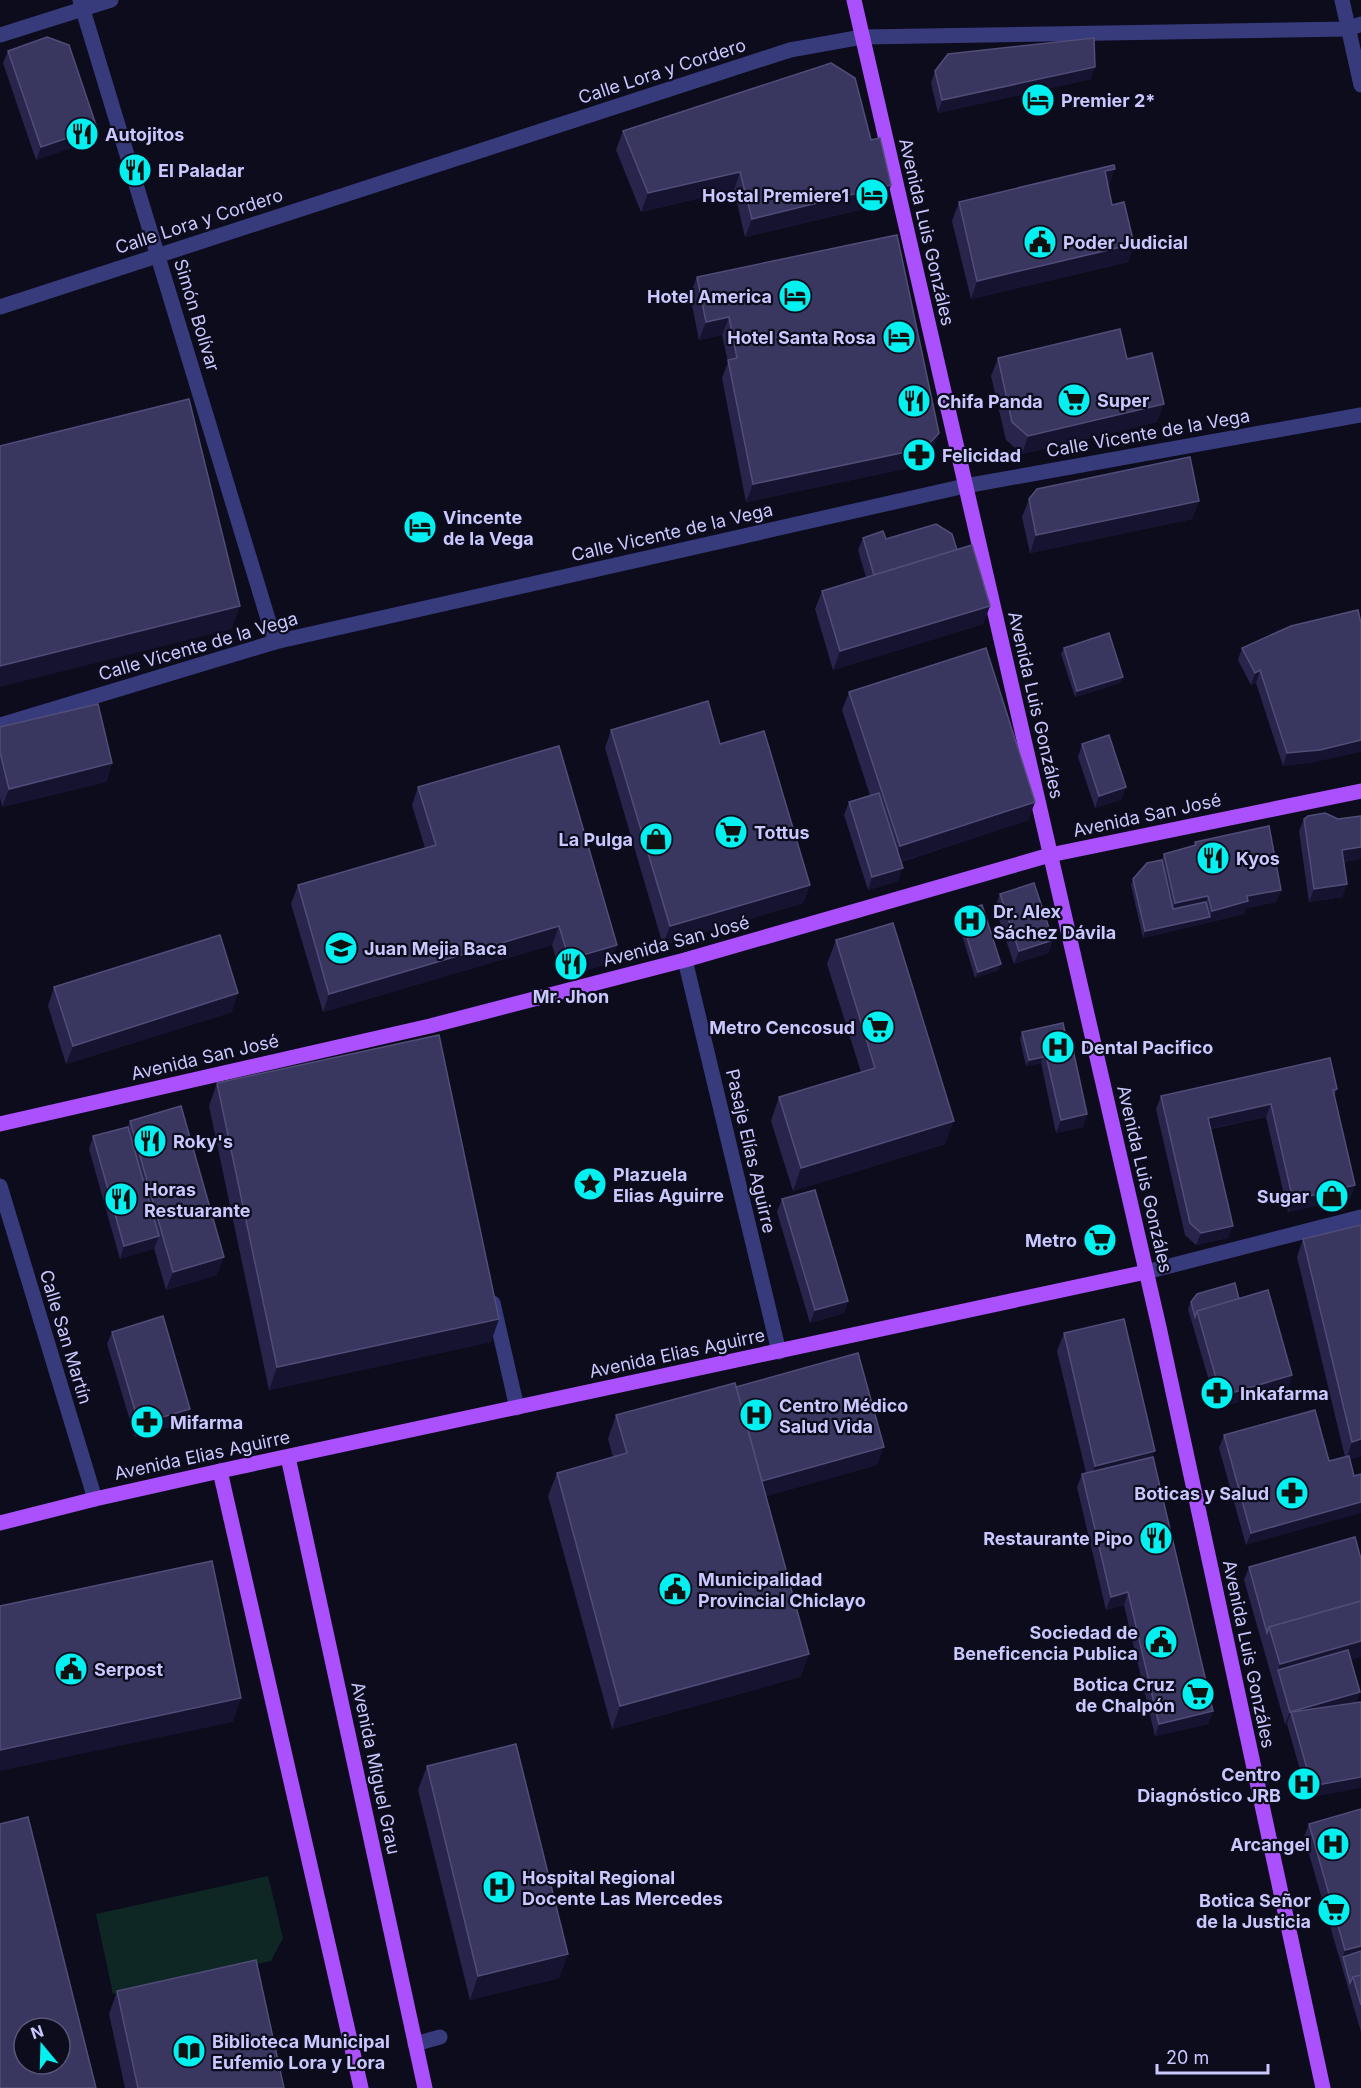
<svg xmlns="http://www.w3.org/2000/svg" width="1361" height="2088" font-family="Inter,sans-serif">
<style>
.green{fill:#0f2724}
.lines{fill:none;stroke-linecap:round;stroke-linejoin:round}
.minor{stroke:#373b7c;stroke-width:15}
.major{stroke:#ab50fd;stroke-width:15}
.wall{fill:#28244c}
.shaded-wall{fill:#161331}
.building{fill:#39365f;stroke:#504d78;stroke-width:1.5;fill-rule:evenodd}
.labels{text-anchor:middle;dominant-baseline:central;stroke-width:4.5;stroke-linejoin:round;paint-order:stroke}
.street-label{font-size:18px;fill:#c9c8ff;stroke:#0d0c1d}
.poi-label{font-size:18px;font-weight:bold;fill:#c9c8ff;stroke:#0d0c1d;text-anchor:start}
</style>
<rect width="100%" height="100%" fill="#0d0c1d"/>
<polygon class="green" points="268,1876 283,1938 271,1961 113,1994 96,1914"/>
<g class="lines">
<g class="minor">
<polyline points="80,0 275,642"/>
<polyline points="1342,0 1361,85"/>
<polyline points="0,35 111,0"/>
<polyline points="0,307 790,50 862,37 1349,29 1361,24"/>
<polyline points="0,725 275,642 965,486 1361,415"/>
<polyline points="685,960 779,1352"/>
<polyline points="0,1186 95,1499"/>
<polyline points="1146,1272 1361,1217"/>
<polyline points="493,1303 517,1408"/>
<polyline points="415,2044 440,2037"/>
</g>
<g class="major">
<polyline points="854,0 1159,1327 1323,2088"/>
<polyline points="0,1124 430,1026 685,960 1050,855 1361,791"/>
<polyline points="288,1457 425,2088"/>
<polyline points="220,1471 361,2088"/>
<polyline points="0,1523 95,1499 220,1471 1146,1272"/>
</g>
</g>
<g class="wall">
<polygon points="8,51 93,140 36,160 3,63"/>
<polygon points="935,71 1091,79 938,113 931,83"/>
<polygon points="623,131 885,204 745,237 734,190 641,212 616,150"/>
<polygon points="1108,187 1112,205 1134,244 1128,262 971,299 952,221 959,202"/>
<polygon points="697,277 939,433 932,452 918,466 746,502 722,378 728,362 722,335 699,340 690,295"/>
<polygon points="998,358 1127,359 1157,422 1022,454 1006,440 991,376"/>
<polygon points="1029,499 1199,501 1192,519 1030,553 1022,517"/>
<polygon points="863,538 886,539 957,550 990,606 983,624 833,670 815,609 822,591 866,577 858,550"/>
<polygon points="1361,623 1315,762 1283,766 1256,683 1251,685 1238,660 1242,648"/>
<polygon points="1064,648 1123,677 1120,683 1075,697 1061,654"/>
<polygon points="849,692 1035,802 1028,820 901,862 898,881 868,890 844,815 849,802 870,795 842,710"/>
<polygon points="0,727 112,763 106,782 2,807 0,797"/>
<polygon points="611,730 720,744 810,885 803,903 663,945 605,748"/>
<polygon points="1082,744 1122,799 1095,808 1078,757"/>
<polygon points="418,787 617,945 611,963 562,977 552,945 323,1012 291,904 298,885 425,848 412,805"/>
<polygon points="1304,819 1361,859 1344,862 1347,884 1342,897 1309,902 1299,831"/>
<polygon points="1195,842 1281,890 1276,902 1246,908 1244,914 1143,938 1131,885 1133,879 1162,860 1164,854 1193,846"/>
<polygon points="1000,894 1053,940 1048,953 1014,964 995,907"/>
<polygon points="959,912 999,970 975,978 957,918"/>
<polygon points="836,940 945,1144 793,1191 771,1121 779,1097 861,1072 827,964"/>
<polygon points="54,987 232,1012 66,1064 48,1006"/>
<polygon points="1022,1032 1068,1046 1087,1114 1083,1127 1056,1133 1041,1063 1026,1066 1020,1039"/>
<polygon points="217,1083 491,1342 269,1390 209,1106"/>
<polygon points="1337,1089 1334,1096 1355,1185 1350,1198 1288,1212 1266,1117 1211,1129 1228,1238 1196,1245 1185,1235 1156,1109 1161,1096"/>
<polygon points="130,1121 217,1275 166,1290 154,1248 120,1259 89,1149 93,1136 128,1127"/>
<polygon points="782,1199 848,1301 844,1313 810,1323 777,1212"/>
<polygon points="1303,1239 1361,1456 1350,1459 1246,1545 1219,1448 1224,1435 1329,1461 1345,1457 1297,1257"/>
<polygon points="1239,1299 1292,1375 1288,1388 1217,1408 1188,1309 1191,1302"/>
<polygon points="112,1332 190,1409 186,1422 135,1437 107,1344"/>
<polygon points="1064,1333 1153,1457 1213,1711 1208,1724 1155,1736 1124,1605 1106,1610 1077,1487 1082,1474 1086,1473 1057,1351"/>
<polygon points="736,1387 877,1465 766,1496 809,1654 800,1677 612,1729 548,1496 557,1473 613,1457 608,1439 616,1415"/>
<polygon points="1249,1567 1351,1660 1360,1692 1308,1798 1287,1724 1285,1724 1244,1580"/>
<polygon points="427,1766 568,1954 559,1978 470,2000 418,1790"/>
<polygon points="1361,1809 1361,2032 1304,1837 1309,1824"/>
<polygon points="117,1991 284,2088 125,2088 109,2014"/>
</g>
<g class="shaded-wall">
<polygon points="1095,67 1091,79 938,113 942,100"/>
<polygon points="97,128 93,140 36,160 41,147"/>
<polygon points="1115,169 1108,188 1105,171"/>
<polygon points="740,172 734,190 641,212 648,193"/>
<polygon points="891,185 885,204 745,237 752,219"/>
<polygon points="1134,244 1128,262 971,299 977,281"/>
<polygon points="729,317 722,335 699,340 706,322"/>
<polygon points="1164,404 1157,422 1022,454 1028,436"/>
<polygon points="939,433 932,452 918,466 746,502 753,484"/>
<polygon points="1199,501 1192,519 1030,553 1036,535"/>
<polygon points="240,606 232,629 0,687 0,666"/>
<polygon points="990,606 983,624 833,670 840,651"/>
<polygon points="1260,670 1256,683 1251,685 1255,673"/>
<polygon points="1123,677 1120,683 1075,697 1077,691"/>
<polygon points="1361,740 1361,752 1315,762 1283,766 1287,753"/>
<polygon points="112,763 106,782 2,807 9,789"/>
<polygon points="1126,787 1122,799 1095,808 1099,796"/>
<polygon points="1035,802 1028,820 893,864 900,846"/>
<polygon points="1361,847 1361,859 1338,863 1342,850"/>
<polygon points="903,868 898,881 868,890 872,877"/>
<polygon points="1347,884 1342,897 1309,902 1314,889"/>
<polygon points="810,885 803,903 663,945 670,926"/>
<polygon points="1281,890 1276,902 1246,908 1244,914 1143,938 1145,931 1210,917 1212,911 1247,896"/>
<polygon points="1208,896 1204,908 1171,916 1175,903"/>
<polygon points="559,926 552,945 323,1012 329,994"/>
<polygon points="1053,940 1048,953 1014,964 1019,951"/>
<polygon points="617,945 611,963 562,977 569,959"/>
<polygon points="1001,964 999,970 975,978 978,972"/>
<polygon points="238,993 232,1012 66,1064 73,1046"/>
<polygon points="1043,1057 1041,1063 1026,1066 1029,1060"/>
<polygon points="1271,1104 1266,1117 1204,1130 1208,1118"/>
<polygon points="1087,1114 1083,1127 1056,1133 1061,1120"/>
<polygon points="954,1121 945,1144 793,1191 801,1168"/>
<polygon points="1355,1185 1350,1198 1288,1212 1293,1200"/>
<polygon points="1233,1226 1228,1238 1196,1245 1201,1233"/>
<polygon points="159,1236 154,1249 120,1259 124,1246"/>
<polygon points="224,1257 217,1275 166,1290 173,1272"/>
<polygon points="848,1301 844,1313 810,1323 815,1310"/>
<polygon points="499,1319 491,1342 269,1390 277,1367"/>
<polygon points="1292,1375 1288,1388 1217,1408 1221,1396"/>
<polygon points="190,1409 186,1422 135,1437 139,1424"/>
<polygon points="1361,1439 1361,1456 1346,1460 1352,1442"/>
<polygon points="884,1447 877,1465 752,1500 759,1481"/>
<polygon points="1155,1451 1148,1469 1088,1484 1095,1466"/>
<polygon points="1361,1502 1361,1513 1246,1545 1251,1533"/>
<polygon points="1128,1592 1124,1605 1106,1610 1111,1597"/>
<polygon points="1361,1641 1361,1657 1281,1680 1278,1670 1280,1664"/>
<polygon points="809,1654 800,1677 612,1729 620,1706"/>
<polygon points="1360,1692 1356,1705 1291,1712 1287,1724 1285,1724 1290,1712"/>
<polygon points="241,1698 233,1722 0,1771 0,1750"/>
<polygon points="1213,1711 1208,1724 1155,1736 1159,1724"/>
<polygon points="1361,1777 1361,1788 1308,1798 1312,1786"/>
<polygon points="1361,1946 1361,1957 1343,1957 1345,1950"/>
<polygon points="568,1954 559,1978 470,2000 478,1976"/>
</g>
<g class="building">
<polygon points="47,37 69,45 97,128 41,147 8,51"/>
<polygon points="1094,38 1095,67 942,100 935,71 948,54"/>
<polygon points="831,63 855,78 871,140 880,138 891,185 752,219 740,172 648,193 623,131"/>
<polygon points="1114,165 1115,169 1105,171 1112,205 1124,202 1134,244 977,281 959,202"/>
<polygon points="897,235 939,433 925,448 753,484 728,360 737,358 729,317 706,322 697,277"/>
<polygon points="1120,329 1127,359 1152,353 1164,404 1028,436 1012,422 998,358"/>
<polygon points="189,399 240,606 0,666 0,446"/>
<polygon points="1190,457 1199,501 1036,535 1029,499 1037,489"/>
<polygon points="936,524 952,534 957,550 874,575 863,538 883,531 886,539"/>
<polygon points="972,545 990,606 840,651 822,591"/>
<polygon points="1358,610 1361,623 1361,740 1320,750 1287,753 1260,670 1255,673 1242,648 1291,626"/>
<polygon points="1109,633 1123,677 1077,691 1064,648"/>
<polygon points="986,648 1035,802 900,846 849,692"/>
<polygon points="708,701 720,744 764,731 810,885 670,926 611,730"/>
<polygon points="98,704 112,763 9,789 0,752 0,727"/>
<polygon points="1109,735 1126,787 1099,796 1082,744"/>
<polygon points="559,746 617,945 569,959 559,926 329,994 298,885 436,845 418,787"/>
<polygon points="879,793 903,868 872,877 849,802"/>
<polygon points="1325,813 1338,819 1361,816 1361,847 1342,850 1347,884 1314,889 1304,819 1308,816"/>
<polygon points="1269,826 1281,890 1247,896 1248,901 1212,911 1208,896 1175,903 1164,854 1196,845 1195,842"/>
<polygon points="1162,860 1173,909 1206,902 1210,917 1145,931 1133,879 1147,863"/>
<polygon points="1034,883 1053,940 1019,951 1000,894"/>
<polygon points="982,905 1001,964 978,972 959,912"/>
<polygon points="893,923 954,1121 801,1168 779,1097 875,1068 836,940"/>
<polygon points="220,935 238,993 73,1046 54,987"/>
<polygon points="1063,1023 1068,1046 1045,1051 1043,1057 1029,1060 1022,1032"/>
<polygon points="439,1035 499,1319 277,1367 217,1083"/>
<polygon points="1072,1045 1087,1114 1061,1120 1045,1051"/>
<polygon points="1330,1058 1337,1089 1333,1090 1355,1185 1293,1200 1271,1104 1208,1118 1233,1226 1201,1233 1190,1223 1161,1096"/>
<polygon points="181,1106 224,1257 173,1272 130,1121"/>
<polygon points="128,1127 159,1236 124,1246 93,1136"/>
<polygon points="815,1190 848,1301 815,1310 782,1199"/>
<polygon points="1361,1225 1361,1439 1352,1442 1303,1239"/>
<polygon points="1235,1283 1239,1299 1197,1311 1195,1317 1191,1302 1197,1294"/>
<polygon points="1268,1290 1292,1375 1221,1396 1197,1311"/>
<polygon points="163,1316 190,1409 139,1424 112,1332"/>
<polygon points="1124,1319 1155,1451 1095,1466 1064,1333"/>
<polygon points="858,1353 884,1447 762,1481 736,1387"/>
<polygon points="735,1383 809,1654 620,1706 557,1473 627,1453 616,1415"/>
<polygon points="1315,1410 1329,1461 1349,1456 1354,1476 1361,1474 1361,1502 1251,1533 1224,1435"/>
<polygon points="1153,1457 1213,1711 1159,1724 1128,1592 1111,1597 1082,1474"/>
<polygon points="1355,1537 1361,1559 1361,1601 1269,1627 1267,1633 1249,1567"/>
<polygon points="212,1561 241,1698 0,1750 0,1606"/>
<polygon points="1361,1601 1361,1641 1280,1664 1269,1627"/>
<polygon points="1348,1650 1360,1692 1290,1712 1278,1670"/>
<polygon points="1361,1702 1361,1777 1312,1786 1291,1712"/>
<polygon points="516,1744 568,1954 478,1976 427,1766"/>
<polygon points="1361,1809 1361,1946 1345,1950 1309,1824"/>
<path d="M28 1817 96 2088H0V1824ZM24 2028H60V2064H24Z"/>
<polygon points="1361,1951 1361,1975 1353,1977 1350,1983 1343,1957"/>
<polygon points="256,1960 284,2088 138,2088 117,1991"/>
<polygon points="1361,1975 1361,2005 1353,1977"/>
</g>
<defs>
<g id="hotel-disc" transform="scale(1.725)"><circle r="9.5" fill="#02f1f0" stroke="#0d0c1d"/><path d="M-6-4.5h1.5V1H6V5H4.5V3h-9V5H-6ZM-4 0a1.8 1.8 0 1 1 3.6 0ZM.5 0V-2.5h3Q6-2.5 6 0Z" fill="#111"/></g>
<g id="restaurant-disc" transform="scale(1.725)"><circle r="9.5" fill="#02f1f0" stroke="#0d0c1d"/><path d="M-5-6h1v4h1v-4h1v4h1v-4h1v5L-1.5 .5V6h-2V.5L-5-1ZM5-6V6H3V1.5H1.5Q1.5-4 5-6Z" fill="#111"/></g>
<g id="civic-disc" transform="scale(1.725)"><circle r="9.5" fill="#02f1f0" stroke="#0d0c1d"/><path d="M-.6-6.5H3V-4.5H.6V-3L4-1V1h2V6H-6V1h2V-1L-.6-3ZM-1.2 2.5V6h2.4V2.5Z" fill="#111"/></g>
<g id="supermarket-disc" transform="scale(1.725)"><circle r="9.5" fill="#02f1f0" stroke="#0d0c1d"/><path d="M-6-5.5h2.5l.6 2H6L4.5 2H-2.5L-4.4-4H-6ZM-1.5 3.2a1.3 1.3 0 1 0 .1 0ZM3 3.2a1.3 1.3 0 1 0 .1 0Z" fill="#111"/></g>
<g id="pharmacy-disc" transform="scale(1.725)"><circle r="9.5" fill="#02f1f0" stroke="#0d0c1d"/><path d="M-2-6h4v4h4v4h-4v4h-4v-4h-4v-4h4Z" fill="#111"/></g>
<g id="shop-disc" transform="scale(1.725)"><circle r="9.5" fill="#02f1f0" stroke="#0d0c1d"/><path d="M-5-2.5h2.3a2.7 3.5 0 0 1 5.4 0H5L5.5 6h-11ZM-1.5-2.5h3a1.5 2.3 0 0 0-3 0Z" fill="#111"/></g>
<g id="hospital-disc" transform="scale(1.725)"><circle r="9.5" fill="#02f1f0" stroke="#0d0c1d"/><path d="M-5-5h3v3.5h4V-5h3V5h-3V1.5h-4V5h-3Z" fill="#111"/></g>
<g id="university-disc" transform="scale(1.725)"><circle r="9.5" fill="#02f1f0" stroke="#0d0c1d"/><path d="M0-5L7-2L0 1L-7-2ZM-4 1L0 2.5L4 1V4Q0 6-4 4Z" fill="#111"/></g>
<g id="sight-disc" transform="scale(1.725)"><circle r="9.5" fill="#02f1f0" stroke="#0d0c1d"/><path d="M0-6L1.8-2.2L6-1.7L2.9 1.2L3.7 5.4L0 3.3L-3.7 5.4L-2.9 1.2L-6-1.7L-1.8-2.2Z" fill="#111"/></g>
<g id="library-disc" transform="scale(1.725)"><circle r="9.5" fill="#02f1f0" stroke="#0d0c1d"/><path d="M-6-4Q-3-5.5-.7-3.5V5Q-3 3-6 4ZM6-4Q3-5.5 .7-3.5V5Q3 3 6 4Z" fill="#111"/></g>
</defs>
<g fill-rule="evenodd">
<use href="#hotel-disc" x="1038" y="100"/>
<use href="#restaurant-disc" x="82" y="134"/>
<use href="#restaurant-disc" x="135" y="170"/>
<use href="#hotel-disc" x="872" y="195"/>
<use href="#civic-disc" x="1040" y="242"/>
<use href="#hotel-disc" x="795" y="296"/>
<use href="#hotel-disc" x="899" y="337"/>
<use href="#supermarket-disc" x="1074" y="400"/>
<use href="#restaurant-disc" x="914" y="401"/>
<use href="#pharmacy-disc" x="919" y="455"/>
<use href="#hotel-disc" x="420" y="527"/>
<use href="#supermarket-disc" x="731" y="832"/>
<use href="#shop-disc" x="656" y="839"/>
<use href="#restaurant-disc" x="1213" y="858"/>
<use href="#hospital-disc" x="970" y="921"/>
<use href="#university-disc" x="341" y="948"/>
<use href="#restaurant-disc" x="571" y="964"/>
<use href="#supermarket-disc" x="878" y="1027"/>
<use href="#hospital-disc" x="1058" y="1047"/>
<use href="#restaurant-disc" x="150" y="1141"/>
<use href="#sight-disc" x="590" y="1184"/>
<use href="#shop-disc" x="1332" y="1196"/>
<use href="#restaurant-disc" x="121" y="1199"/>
<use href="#supermarket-disc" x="1100" y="1240"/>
<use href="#pharmacy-disc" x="1217" y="1393"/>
<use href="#hospital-disc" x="756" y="1415"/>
<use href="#pharmacy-disc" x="147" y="1422"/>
<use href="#pharmacy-disc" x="1292" y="1493"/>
<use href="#restaurant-disc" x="1156" y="1538"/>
<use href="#civic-disc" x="675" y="1589"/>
<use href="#civic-disc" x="1161" y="1642"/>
<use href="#civic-disc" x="71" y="1669"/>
<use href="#supermarket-disc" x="1198" y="1694"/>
<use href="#hospital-disc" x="1304" y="1784"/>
<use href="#hospital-disc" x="1333" y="1844"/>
<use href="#hospital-disc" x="499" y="1887"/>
<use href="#supermarket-disc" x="1334" y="1910"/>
<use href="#library-disc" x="189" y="2051"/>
</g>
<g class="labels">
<g class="street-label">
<text transform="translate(662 71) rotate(-18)">Calle Lora y Cordero</text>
<text transform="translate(199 221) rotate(-18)">Calle Lora y Cordero</text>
<text transform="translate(927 232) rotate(77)">Avenida Luis Gonzáles</text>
<text transform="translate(197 315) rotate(73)">Simón Bolívar</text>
<text transform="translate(1148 433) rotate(-10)">Calle Vicente de la Vega</text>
<text transform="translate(672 532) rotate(-13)">Calle Vicente de la Vega</text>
<text transform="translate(198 646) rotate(-16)">Calle Vicente de la Vega</text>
<text transform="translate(1036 705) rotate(77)">Avenida Luis Gonzáles</text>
<text transform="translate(1147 815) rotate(-12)">Avenida San José</text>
<text transform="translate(676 941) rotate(-15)">Avenida San José</text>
<text transform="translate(205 1057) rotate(-13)">Avenida San José</text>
<text transform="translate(751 1151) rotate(77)">Pasaje Elías Aguirre</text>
<text transform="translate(1145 1179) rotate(77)">Avenida Luis Gonzáles</text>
<text transform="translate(66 1337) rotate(73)">Calle San Martín</text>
<text transform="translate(677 1353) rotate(-12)">Avenida Elias Aguirre</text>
<text transform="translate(202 1455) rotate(-12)">Avenida Elias Aguirre</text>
<text transform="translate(1249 1654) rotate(78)">Avenida Luis Gonzáles</text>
<text transform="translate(376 1768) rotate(78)">Avenida Miguel Grau</text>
</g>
<g class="poi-label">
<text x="1061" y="100">Premier 2*</text>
<text x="105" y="134">Autojitos</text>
<text x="158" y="170">El Paladar</text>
<text x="849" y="195" text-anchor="end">Hostal Premiere1</text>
<text x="1063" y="242">Poder Judicial</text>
<text x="772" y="296" text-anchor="end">Hotel America</text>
<text x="876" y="337" text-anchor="end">Hotel Santa Rosa</text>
<text x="1097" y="400">Super</text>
<text x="937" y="401">Chifa Panda</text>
<text x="942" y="455">Felicidad</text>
<text x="443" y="517">Vincente<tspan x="443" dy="21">de la Vega</tspan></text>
<text x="754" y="832">Tottus</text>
<text x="633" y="839" text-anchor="end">La Pulga</text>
<text x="1236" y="858">Kyos</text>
<text x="993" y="911">Dr. Alex<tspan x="993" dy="21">Sáchez Dávila</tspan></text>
<text x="364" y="948">Juan Mejia Baca</text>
<text x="571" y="996" text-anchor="middle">Mr. Jhon</text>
<text x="855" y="1027" text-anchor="end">Metro Cencosud</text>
<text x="1081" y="1047">Dental Pacifico</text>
<text x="173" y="1141">Roky's</text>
<text x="613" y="1174">Plazuela<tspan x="613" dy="21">Elias Aguirre</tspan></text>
<text x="144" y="1189">Horas<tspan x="144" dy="21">Restuarante</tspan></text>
<text x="1309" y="1196" text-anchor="end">Sugar</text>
<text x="1077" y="1240" text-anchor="end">Metro</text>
<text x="1240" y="1393">Inkafarma</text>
<text x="779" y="1405">Centro Médico<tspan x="779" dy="21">Salud Vida</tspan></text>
<text x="170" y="1422">Mifarma</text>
<text x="1269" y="1493" text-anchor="end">Boticas y Salud</text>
<text x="1133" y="1538" text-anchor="end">Restaurante Pipo</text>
<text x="698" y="1579">Municipalidad<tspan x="698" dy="21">Provincial Chiclayo</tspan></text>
<text x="1138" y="1632" text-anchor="end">Sociedad de<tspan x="1138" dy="21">Beneficencia Publica</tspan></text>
<text x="94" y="1669">Serpost</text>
<text x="1175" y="1684" text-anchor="end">Botica Cruz<tspan x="1175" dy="21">de Chalpón</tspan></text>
<text x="1281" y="1774" text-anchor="end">Centro<tspan x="1281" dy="21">Diagnóstico JRB</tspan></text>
<text x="1310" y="1844" text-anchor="end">Arcangel</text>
<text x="522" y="1877">Hospital Regional<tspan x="522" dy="21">Docente Las Mercedes</tspan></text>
<text x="1311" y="1900" text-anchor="end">Botica Señor<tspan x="1311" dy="21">de la Justicia</tspan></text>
<text x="212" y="2041">Biblioteca Municipal<tspan x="212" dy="21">Eufemio Lora y Lora</tspan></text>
</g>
</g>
<g transform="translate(42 2046) rotate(341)"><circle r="28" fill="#0d0c1d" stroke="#585777" stroke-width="1.5"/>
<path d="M0-4.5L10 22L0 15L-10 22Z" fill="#02f1f0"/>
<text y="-9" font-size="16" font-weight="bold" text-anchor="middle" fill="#c9c8ff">N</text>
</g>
<path d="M1157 2064v9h111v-9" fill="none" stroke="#c9c8ff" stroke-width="3"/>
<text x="1166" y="2064" font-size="18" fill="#c9c8ff" stroke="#0d0c1d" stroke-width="4.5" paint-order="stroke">20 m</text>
</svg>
